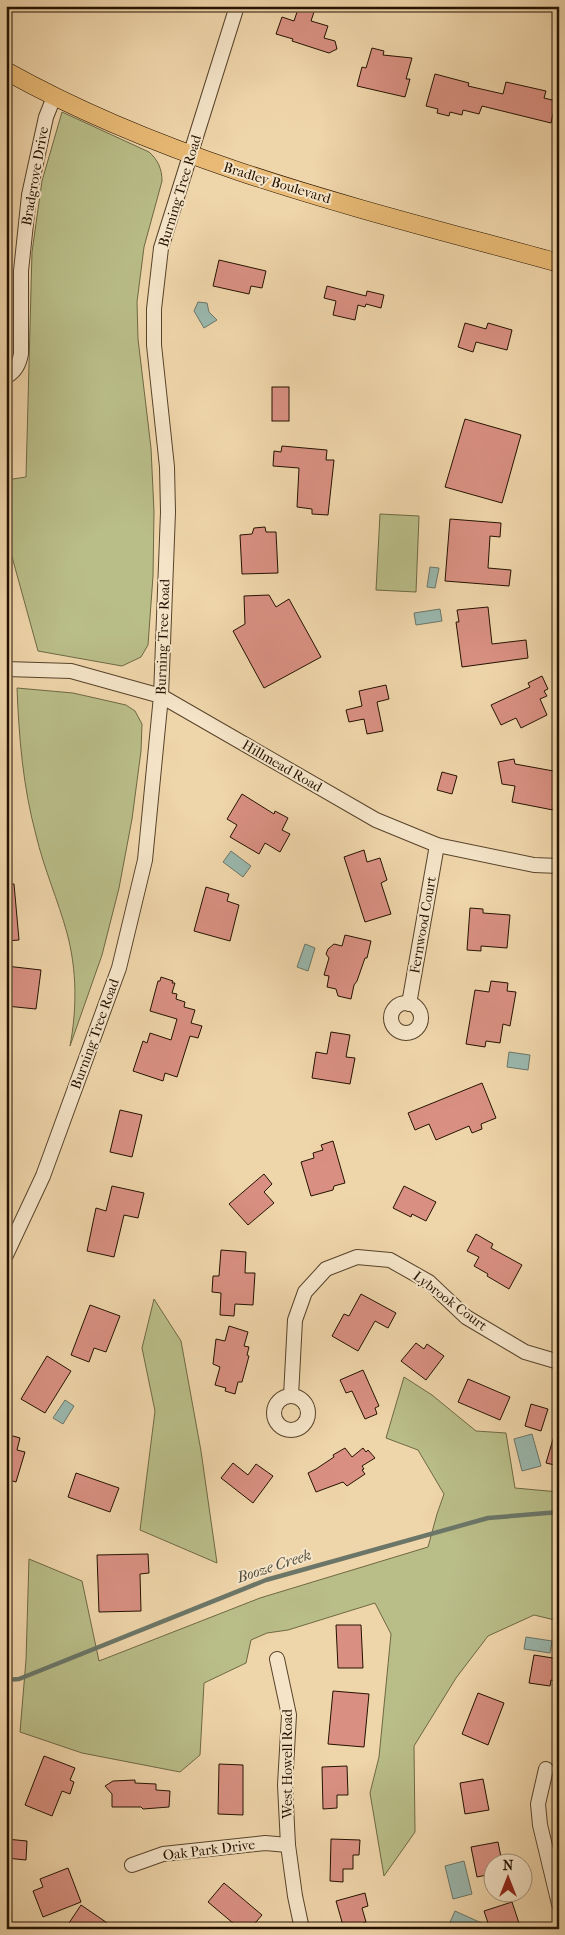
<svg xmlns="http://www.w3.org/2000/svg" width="565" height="1935" font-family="'IM FELL French Canon',serif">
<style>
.green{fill:#b9bd88;stroke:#6e6844}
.water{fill:#9ab8ae;stroke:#6b7668}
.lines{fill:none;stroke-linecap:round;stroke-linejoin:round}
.stream{stroke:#6b7668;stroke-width:4.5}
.building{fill:#d99082;stroke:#241200}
.minor-casing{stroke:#57432a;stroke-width:16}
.major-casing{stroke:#241200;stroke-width:19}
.minor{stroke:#f5e4c8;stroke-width:14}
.major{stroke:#e8ba75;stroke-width:18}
.labels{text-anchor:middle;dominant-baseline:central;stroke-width:4;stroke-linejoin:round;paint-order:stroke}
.street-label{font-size:14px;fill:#241200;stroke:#f5e4c8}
.water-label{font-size:15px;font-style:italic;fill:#4d4c3d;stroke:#f5e4c8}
</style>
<rect width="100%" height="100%" fill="#efd5aa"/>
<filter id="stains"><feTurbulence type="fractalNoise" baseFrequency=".004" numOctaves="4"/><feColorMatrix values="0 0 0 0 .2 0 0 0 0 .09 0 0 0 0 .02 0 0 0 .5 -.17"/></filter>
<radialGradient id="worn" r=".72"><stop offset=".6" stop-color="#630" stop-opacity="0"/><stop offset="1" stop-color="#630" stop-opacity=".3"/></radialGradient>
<g class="green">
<path d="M62 112 149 152C158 160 162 169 162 181L144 247 137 302 138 339 151 448 154 512 153 576 148 645 141 657 122 666 38 651 6 535V480L26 477 32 252 42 181Z"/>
<polygon points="380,514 419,516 416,592 376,590"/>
<path d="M17 688 73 693 126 705 135 711 142 724 141 751 132 819 119 888 102 955 70 1046C77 1009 77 970 67 933 58 900 44 869 36 835 23 787 19 738 17 688Z"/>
<polygon points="154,1299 181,1341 201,1451 217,1563 140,1530 155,1411 142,1348"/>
<polygon points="404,1377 432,1395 476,1431 506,1433 515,1488 559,1492 559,1621 534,1615 488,1636 456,1678 414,1746 415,1832 384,1876 370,1793 379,1757 391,1634 375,1603 288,1630 267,1633 251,1640 246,1663 204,1683 200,1755 180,1772 82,1753 20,1732 26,1660 29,1559 82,1581 99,1661 260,1598 428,1547 437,1514 444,1494 418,1450 386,1438"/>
</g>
<g class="water">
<polygon points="198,302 207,303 209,312 217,320 204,328 194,311"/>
<polygon points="430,567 439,568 435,588 427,587"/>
<polygon points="440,609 442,621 416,625 414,613"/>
<polygon points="231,851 251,866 243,877 223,862"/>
<polygon points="305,944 315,948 308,971 297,967"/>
<polygon points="509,1052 530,1055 528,1070 507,1067"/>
<polygon points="65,1400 74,1406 63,1424 53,1418"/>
<polygon points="532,1434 541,1466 522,1471 514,1439"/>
<polygon points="526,1637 552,1641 550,1653 524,1649"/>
<polygon points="464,1861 472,1894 453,1899 445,1866"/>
<polygon points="455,1911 486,1925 484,1929 447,1929"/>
</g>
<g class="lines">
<polyline class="stream" points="6,1680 19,1679 266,1580 488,1518 559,1512"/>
</g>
<g class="building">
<polygon points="299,6 316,6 311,21 328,26 324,38 335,41 337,49 329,53 292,41 293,39 276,34 282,17 294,21"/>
<polygon points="372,48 384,51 383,55 412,58 406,79 410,79 405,97 357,86 362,67 366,68"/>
<polygon points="435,74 469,83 468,86 503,94 506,82 546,91 544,98 556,101 551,123 482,106 479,114 463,110 462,115 450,112 449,116 437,113 438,109 426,106"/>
<polygon points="219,260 266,271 262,288 251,286 249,294 213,286"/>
<polygon points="327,286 366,296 367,291 384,295 381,308 366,304 365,307 358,305 355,320 333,315 336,301 324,298"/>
<polygon points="465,323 486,329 488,323 512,330 507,350 476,342 473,352 458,347"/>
<rect x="272" y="387" width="17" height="34"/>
<polygon points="465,419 521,435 502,503 445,487"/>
<polygon points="282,446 327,450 326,460 334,460 328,515 312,514 312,509 297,507 299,468 273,466 274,451 281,452"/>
<polygon points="450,519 501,523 500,537 490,536 488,568 511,570 509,586 445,581"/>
<polygon points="265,527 266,532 276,532 278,573 242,574 240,535 252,534 254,528"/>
<polygon points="269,595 276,607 289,599 321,657 264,688 233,631 245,624 244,596"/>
<polygon points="488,607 492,644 526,640 528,658 462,667 456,622 459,622 457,610"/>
<polygon points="542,676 548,689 544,691 547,696 540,699 547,715 521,728 516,718 501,725 491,705 530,687 528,683"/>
<polygon points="386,685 389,699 377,702 383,731 367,734 364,719 349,722 346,710 362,706 359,691"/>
<polygon points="514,759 515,764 559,772 553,810 512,802 515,786 502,784 498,762"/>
<polygon points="442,772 457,776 452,794 437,790"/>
<polygon points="242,794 274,814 275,811 288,818 282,830 290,834 280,852 265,843 259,854 230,837 237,825 227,819"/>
<polygon points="364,850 367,862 380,858 387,880 381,883 391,914 365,922 344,857"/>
<polygon points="6,884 14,884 19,940 6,941"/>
<polygon points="206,887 229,894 227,901 239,905 230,941 194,931"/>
<polygon points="470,908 483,909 483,913 510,915 507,948 481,946 481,951 467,950"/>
<polygon points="345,935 371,941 367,958 365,958 357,981 354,985 351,999 338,996 336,989 327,987 329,976 324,975 329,958 326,954 328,949 334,944 342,946"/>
<polygon points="6,966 41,970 36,1009 6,1006"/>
<polygon points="161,977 173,981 172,983 175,983 172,993 177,994 176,999 185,1002 184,1007 195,1010 191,1023 202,1026 198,1038 190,1036 177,1077 165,1073 163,1081 133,1071 143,1041 147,1043 150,1033 171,1040 177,1019 150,1011 158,981 160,981"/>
<polygon points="491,981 508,983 507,991 516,992 510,1026 503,1024 500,1043 486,1041 485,1047 466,1044 475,990 489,992"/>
<polygon points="331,1032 350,1035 346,1057 355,1058 350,1084 312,1078 316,1052 327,1054"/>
<polygon points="482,1083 496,1118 481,1124 482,1129 472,1133 469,1126 436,1140 429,1124 415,1130 408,1113"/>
<polygon points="120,1110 142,1115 132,1157 110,1152"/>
<polygon points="333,1141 345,1183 334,1186 333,1190 311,1196 301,1162 314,1158 313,1153 323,1150 321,1145"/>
<polygon points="264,1174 272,1184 264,1192 274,1203 248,1225 229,1204"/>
<polygon points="112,1186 144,1193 138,1218 124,1215 114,1257 87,1251 96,1208 106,1211"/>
<polygon points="404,1186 436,1202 426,1221 412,1214 411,1217 393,1208"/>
<polygon points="476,1234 493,1244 491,1248 522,1265 509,1289 487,1276 488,1274 474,1266 479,1257 467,1251"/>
<polygon points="221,1250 246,1252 245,1273 255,1273 253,1305 235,1304 234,1316 220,1315 221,1293 212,1292 213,1276 219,1276"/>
<polygon points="361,1294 396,1313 388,1328 375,1321 358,1351 332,1336 344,1314 349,1316"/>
<polygon points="90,1305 120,1316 106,1352 94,1348 89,1362 71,1355"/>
<polygon points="229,1326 248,1332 244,1346 249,1347 247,1355 249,1356 242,1382 238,1382 235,1394 225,1391 226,1388 215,1385 220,1367 213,1364 216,1339 225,1341"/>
<polygon points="416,1343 424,1349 427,1344 444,1356 426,1380 401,1361"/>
<polygon points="47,1356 71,1371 45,1413 21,1399"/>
<polygon points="363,1370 379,1406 375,1408 377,1414 365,1419 352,1391 346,1393 340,1380"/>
<polygon points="468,1379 510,1397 500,1420 458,1402"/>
<polygon points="531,1404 548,1409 541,1431 525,1426"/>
<polygon points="556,1429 559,1429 559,1466 546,1463"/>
<polygon points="6,1434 20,1438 17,1450 25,1452 16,1482 6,1479"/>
<polygon points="345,1448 352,1457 363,1448 366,1452 368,1450 375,1458 362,1466 364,1469 362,1470 365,1474 347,1486 343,1482 316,1492 308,1473 316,1469 334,1457 333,1455"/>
<polygon points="233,1463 248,1475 256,1464 273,1476 253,1503 221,1478"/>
<polygon points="76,1473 119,1488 110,1512 68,1497"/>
<polygon points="148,1554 149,1573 140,1574 141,1611 99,1612 97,1555"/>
<polygon points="336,1625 361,1625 363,1668 338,1668"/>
<polygon points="534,1655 559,1659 559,1681 551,1680 550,1686 529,1683"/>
<polygon points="333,1691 369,1694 364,1747 328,1744"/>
<polygon points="478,1693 504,1703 488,1745 462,1734"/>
<polygon points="44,1756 75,1768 70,1780 74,1782 70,1794 62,1791 52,1816 25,1805"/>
<polygon points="219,1764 243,1765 243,1815 218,1814"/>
<polygon points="347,1766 348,1795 337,1795 337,1808 323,1809 322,1767"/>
<polygon points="483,1779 489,1810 465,1814 460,1783"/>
<polygon points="135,1780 135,1783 156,1784 156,1790 170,1791 169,1807 143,1809 141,1807 112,1807 112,1794 105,1786 113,1781"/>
<polygon points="6,1839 27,1841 26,1860 6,1858"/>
<polygon points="331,1839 360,1840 359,1855 353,1855 353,1869 343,1869 343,1882 330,1881"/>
<polygon points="498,1842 502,1862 492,1862 492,1874 477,1877 471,1847"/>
<polygon points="68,1868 81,1902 43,1917 33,1891 43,1887 40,1879"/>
<polygon points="224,1883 262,1915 250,1929 240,1929 208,1902"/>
<polygon points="365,1893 368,1906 362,1908 366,1922 361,1924 362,1929 344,1929 336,1901"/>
<polygon points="512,1902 521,1929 490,1929 484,1911"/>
<polygon points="81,1905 116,1929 65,1929"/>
</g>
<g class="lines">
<g class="minor-casing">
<g id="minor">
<path d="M6 377C16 371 19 364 21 354V271L29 195 46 117 54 97"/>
<polyline points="6,669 71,671 161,696 376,820 437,845 534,865 559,866"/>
<circle cx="406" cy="1018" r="15"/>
<polyline points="409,1004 437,845"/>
<polyline points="6,1255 43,1176 119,968 145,860 161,696 168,512 167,467 154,345 154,309 161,248 237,6"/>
<circle cx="291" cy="1413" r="17"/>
<polyline points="291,1396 295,1320 305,1292 326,1269 357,1257 390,1260 429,1282 466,1317 525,1352 559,1362"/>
<polyline points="277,1659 289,1715 285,1785 288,1845 295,1896 302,1929"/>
<polyline points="546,1769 538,1804 540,1825 559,1904"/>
<polyline points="132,1865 163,1854 265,1843 288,1845"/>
</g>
</g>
<g class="major-casing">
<path id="major" d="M6 71C178 167 370 211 559 263"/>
</g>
<use href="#minor" class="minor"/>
<use href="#major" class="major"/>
</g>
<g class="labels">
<g class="street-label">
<text transform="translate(35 176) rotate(-80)">Bradgrove Drive</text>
<text transform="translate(277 183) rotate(17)">Bradley Boulevard</text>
<text transform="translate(180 191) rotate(-73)">Burning Tree Road</text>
<text transform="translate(163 637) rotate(-88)">Burning Tree Road</text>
<text transform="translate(282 766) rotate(30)">Hillmead Road</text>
<text transform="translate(423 925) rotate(-80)">Fernwood Court</text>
<text transform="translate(95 1034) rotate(-70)">Burning Tree Road</text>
<text transform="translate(450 1301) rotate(37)">Lybrook Court</text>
<text transform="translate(287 1764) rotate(-90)">West Howell Road</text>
<text transform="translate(209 1850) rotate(-7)">Oak Park Drive</text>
</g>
<g class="water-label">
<text transform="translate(274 1566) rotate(-18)">Booze Creek</text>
</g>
</g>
<rect width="565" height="1935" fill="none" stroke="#efd5aa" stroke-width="25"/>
<rect x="8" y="8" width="550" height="1920" fill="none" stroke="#241200" stroke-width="2.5"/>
<rect x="12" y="12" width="540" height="1910" fill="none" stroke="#241200"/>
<g transform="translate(508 1878)"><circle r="24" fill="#f5e4c8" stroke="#a19078"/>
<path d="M0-4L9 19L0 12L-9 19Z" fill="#8f2418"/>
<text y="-8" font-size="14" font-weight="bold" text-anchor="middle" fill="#241200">N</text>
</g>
<rect width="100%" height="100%" filter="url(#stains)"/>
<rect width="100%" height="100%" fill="url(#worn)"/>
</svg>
